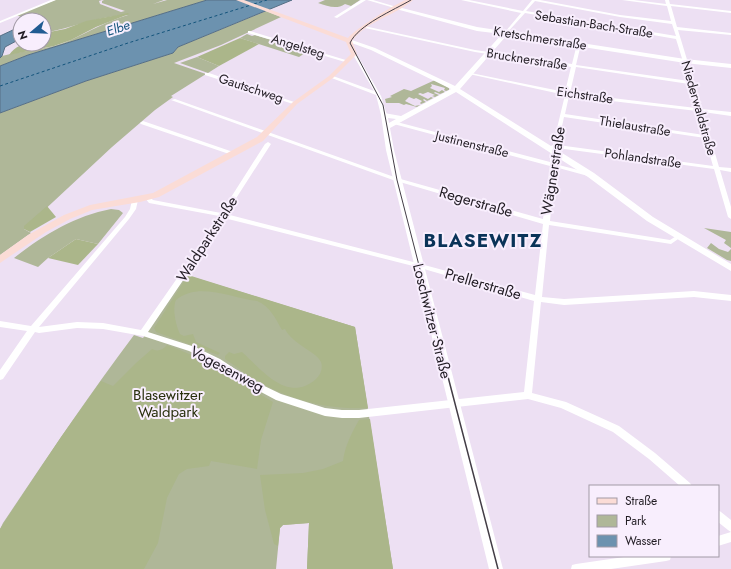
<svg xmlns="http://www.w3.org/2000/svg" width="731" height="569" font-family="Jost,sans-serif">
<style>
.green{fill:#afb798}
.forest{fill:#abb68a}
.water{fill:#6c92af;stroke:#566f85}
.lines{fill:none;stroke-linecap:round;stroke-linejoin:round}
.ferry{stroke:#13547c;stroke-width:1;stroke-dasharray:3 2.5;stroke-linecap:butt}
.minor{fill:#fff;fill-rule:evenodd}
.tertiary{fill:#fff;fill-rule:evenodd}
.secondary{fill:#fbdcd6;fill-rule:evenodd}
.tram-far1{stroke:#433d46;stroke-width:1}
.tram{stroke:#433d46;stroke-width:1.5}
.labels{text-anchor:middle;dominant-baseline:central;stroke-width:4;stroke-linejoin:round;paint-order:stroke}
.far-street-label{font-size:13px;fill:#211c23;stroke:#f8eefd}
.far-water-label{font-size:13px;font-style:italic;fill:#13547c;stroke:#f8eefd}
.street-label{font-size:15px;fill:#211c23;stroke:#f8eefd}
.park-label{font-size:15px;fill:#282f0c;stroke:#f8eefd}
.district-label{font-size:19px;font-weight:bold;letter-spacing:1px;fill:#0a3358;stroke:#f8eefd}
</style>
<rect width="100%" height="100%" fill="#ede0f3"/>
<g class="green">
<path d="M55 0H102L99 1 100 4 121 12 151 4 125 11 102 3V1L104 0H164L153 4 167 0H207L28 55 0 66V58L2 56C24 50 49 50 71 40 90 31 107 21 128 15 98 16 72 28 44 33V20H29L16 15Z"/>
<path d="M325 0H360L351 6 345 4C336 10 328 6 318 3Z"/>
<polygon points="266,11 281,17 221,45 174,63 206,74 171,96 173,97 155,110 112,147 24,229 31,233 0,255 0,113 86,81 173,53 178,47"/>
<polygon points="247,34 252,36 255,35 308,51 299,57 240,38"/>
<polygon points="197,57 219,66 208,73 180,63"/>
<polygon points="435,80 449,88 449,90 446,91 444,90 445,88 431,84 432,86 430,88 439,92 442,90 445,92 440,94 435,92 434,93 439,95 435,97 432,96 435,95 428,92 423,94 420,93 418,94 428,99 431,97 433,98 427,101 424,99 423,100 426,102 421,104 420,103 422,101 416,98 414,99 409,97 405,101 415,106 420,105 417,107 406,104 404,105 399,103 386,103 385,99 392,97 390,96 404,89 411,91"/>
<path d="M111 209 119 210 123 213 98 244 76 239 48 258 38 267 14 258C43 235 75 216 111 209Z"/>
<polygon points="704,228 731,232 731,248 724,243 726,240"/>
<polygon points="711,243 719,249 728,252 731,249 731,261 727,260 707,248"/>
<path d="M186 275 355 327 393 569H307L309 523 283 525 280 528 276 569H0V529L3 523C46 459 88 396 134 335L143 338Z"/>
</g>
<g class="forest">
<path d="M128 13 129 14 96 27 71 40 54 46 9 55C19 41 29 44 44 44V33L65 29 86 21Z"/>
<polygon points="240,38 259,44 219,66 197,57"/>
<polygon points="47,206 56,217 30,232 24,229 24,226"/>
<polygon points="76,239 98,244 78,265 48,258"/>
<path d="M188 275 355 327 368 408C329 410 289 400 256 380 245 374 236 366 225 359V356L229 352 234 354 242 352C262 370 288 404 316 379 321 374 323 368 321 362 316 351 293 345 285 329L282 330C275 318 270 306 257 301 232 298 198 281 176 300 172 309 176 326 180 334L184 336 193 334 196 342 220 353 218 355 156 332 154 328Z"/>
<path d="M167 345C205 358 239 382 273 402L261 440 257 469 211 461 209 466 187 469 179 474 167 498 158 543 144 569H0V529L61 437 101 381 113 386 136 363 152 349C157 352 163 350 167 345Z"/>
<path d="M370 419 393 569H307L309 523 283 525 280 528 278 546 274 544 265 510 260 475 303 473 323 469 343 461C345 446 351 434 359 420Z"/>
</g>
<g class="water">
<polygon points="207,0 292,0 178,47 173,53 86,81 0,113 0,66 28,55"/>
<polygon points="15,29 20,30 20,39 5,47 2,56 0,58 0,36"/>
</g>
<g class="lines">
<g class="ferry">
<polyline points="254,4 267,0"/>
<polyline points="0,86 128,43 251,5"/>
</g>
<g class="minor">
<polygon points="51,0 56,0 0,23 0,21"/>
<polygon points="361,0 366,0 337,18 334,17"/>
<polygon points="367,0 373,0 400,8 398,9"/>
<path d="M461 0H469L523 11 532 0H540L620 15 671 21 667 6 622 0H634L666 4 665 0H669L670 4 731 11V13L671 6 677 27 731 33V35L678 30 702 109 731 112V116L703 112 719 167 731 168V172L720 170 731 207V219L728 217 714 169 557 148 555 164 590 173 591 174 588 176 555 167 550 221 670 240 678 235 681 237 671 244 549 225 542 297 564 299 694 291 731 295V301L694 297 564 305 541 302 532 393 566 402 619 426 655 453 690 483 692 486H680L649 459 613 432 561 408 528 399 359 418H342L325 416 276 400 246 384 214 363 189 351 143 336 103 329 77 328 39 333 35 332 3 379 0 380V370L27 331 0 327V321L31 326 125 217 130 209 132 200 135 198 138 200 136 209 129 219 39 327 77 322 103 323 141 330 201 244 219 216 149 203 145 198 146 197H150L153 200 221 213 265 144 268 142 271 144 226 214 417 263 535 295 543 224 393 180 171 100 175 99 397 178 543 219 550 166 390 123 393 121 550 162 551 146 553 145 565 95 469 74 471 73 565 92 571 67 475 52 365 28H364V26L475 50 572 64 577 44 579 43 581 44 576 65 689 81 676 39 525 13 506 34 504 33 505 32 521 13ZM535 1 620 17 672 24 676 36 526 11ZM576 67 689 84 696 108 570 93ZM569 96 697 111 704 135 565 114ZM564 117 705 138 713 166 558 145ZM224 218 417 267 534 301 524 392 359 410H342L325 408 281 394 252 380 220 359 195 347 148 332 205 248Z"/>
<polygon points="248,31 250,31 349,61 345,62 248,33"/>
<polygon points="352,52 356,53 381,96 387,115 386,116 381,115 376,95 329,77 333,76 374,91 352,53"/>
<polygon points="205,73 209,73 297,103 293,104 205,75"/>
<polygon points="143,121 236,153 237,154 234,156 232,155 141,124 140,123"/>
<polygon points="718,510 721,512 731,520 731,532 728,530 718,522"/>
<polygon points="731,532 731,542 718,546 718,536"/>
<polygon points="631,556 671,556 670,560 666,561 611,569 571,569 572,565 576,564"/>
</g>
<path class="tertiary" d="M398 7 477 27 685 59 731 64V68L685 63 507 35 460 89 594 173 653 217 731 264V271L647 221 588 177 456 92 390 128 394 150 503 569H489L386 150 381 115 384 113 401 116 451 89 371 50 346 41 349 39 375 48 455 86 502 34 477 31 396 9V7ZM388 118 396 119 389 123Z"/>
<path class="secondary" d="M236 0H244L348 38C354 30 396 3 406 0 408 0 411 0 413 0 395 16 366 21 352 41L357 54 333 78 297 104 263 141 159 197 140 202 92 210 70 219 46 232 0 263V255L28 235 64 215 90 205 153 193 257 137 293 102 329 76 351 54 346 42Z"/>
<path class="tram-far1" d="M411 0C394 10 358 25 350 43L383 105 397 180 446 370"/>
<polyline class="tram" points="446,369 498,569"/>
</g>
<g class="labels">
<g class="far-street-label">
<text transform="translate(594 24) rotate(9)">Sebastian-Bach-Straße</text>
<text transform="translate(540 38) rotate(9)">Kretschmerstraße</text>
<text transform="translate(298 46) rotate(17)">Angelsteg</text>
<text transform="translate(527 59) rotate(9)">Brucknerstraße</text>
<text transform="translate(251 88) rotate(18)">Gautschweg</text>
<text transform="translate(585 95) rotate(8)">Eichstraße</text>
<text transform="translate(699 108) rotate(74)">Niederwaldstraße</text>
<text transform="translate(635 126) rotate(9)">Thielaustraße</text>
<text transform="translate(472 144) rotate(14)">Justinenstraße</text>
<text transform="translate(643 158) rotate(8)">Pohlandstraße</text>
</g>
<g class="far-water-label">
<text transform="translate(118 28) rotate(-19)">Elbe</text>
</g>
<g class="street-label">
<text transform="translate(553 171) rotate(-81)">Wägnerstraße</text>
<text transform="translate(476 202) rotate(16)">Regerstraße</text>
<text transform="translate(207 239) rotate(-57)">Waldparkstraße</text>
<text transform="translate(483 284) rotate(16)">Prellerstraße</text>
<text transform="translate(432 321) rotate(76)">Loschwitzer Straße</text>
<text transform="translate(227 369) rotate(28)">Vogesenweg</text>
</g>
<g class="park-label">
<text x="168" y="395">Blasewitzer<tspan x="168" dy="17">Waldpark</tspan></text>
</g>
<g class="district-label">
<text x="483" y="240">BLASEWITZ</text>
</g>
</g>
<rect x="589" y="485" width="130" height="72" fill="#f8eefd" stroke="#a29aa6"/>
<rect x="597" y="498" width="20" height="6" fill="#fbdcd6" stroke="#a29aa6"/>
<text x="625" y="505" font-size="12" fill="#211c23">Straße</text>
<rect x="597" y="515" width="20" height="12" fill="#afb798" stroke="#a29aa6"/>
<text x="625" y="525" font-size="12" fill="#211c23">Park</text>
<rect x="597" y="535" width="20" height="12" fill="#6c92af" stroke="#a29aa6"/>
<text x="625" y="545" font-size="12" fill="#211c23">Wasser</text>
<g transform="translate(32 32) rotate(251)"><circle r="19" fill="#f8eefd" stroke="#a29aa6"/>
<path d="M0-3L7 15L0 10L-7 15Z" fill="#215b92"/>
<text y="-6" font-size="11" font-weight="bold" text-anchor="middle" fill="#211c23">N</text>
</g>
</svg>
